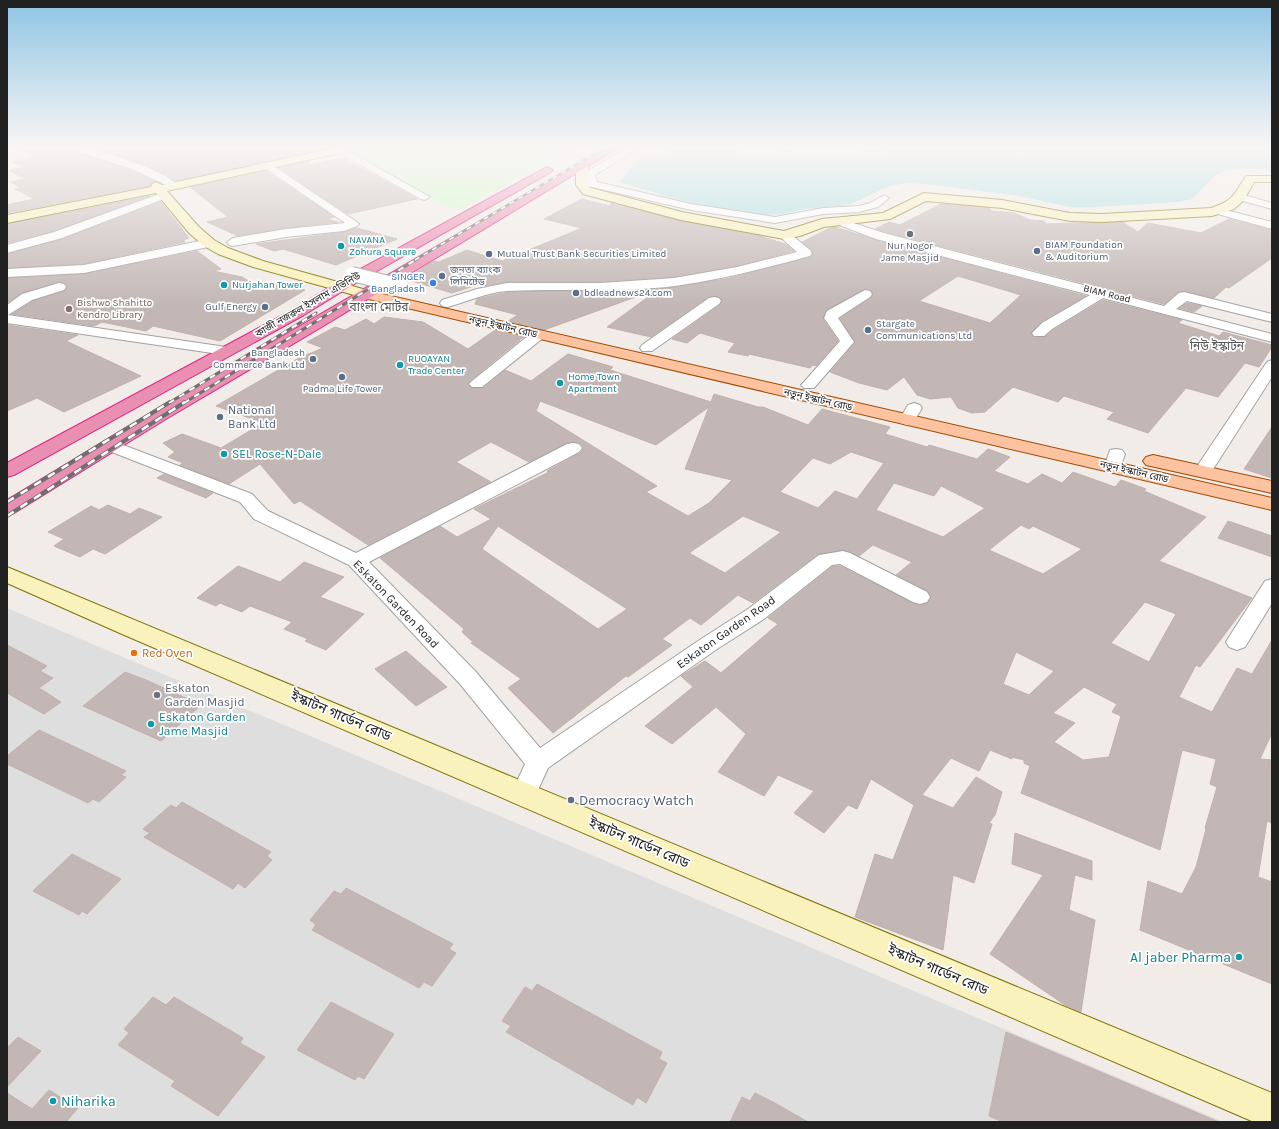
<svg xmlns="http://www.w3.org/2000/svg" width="1279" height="1129" font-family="Karla,'Noto Sans Bengali',sans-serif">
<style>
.residential{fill:#dfdede}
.park{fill:#ccfac6}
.water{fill:#a8dddf}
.building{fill:#c2b7b4;stroke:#c3b0aa;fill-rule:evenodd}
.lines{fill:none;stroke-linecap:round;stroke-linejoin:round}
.street-casing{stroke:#a2a2a2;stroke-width:2}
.secondary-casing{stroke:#7c7204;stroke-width:2}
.primary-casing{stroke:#9e4b00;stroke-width:2}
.highway-casing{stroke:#de2689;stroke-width:2}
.street{fill:#fff;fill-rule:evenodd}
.secondary{fill:#faf2bc;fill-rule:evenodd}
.primary{fill:#fdc3a1;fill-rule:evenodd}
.highway{fill:#e98fb1;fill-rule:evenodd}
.rail-far2-casing{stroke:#6f6f6f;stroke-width:2.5}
.rail-far1-casing{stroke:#6f6f6f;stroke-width:3}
.rail-casing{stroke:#6f6f6f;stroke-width:4}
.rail-far2{stroke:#fff;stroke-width:1.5;stroke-dasharray:5;stroke-linecap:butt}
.rail-far1{stroke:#fff;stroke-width:2;stroke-dasharray:6;stroke-linecap:butt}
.rail{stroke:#fff;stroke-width:2.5;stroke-dasharray:8;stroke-linecap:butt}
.street-bridge-casing{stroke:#a2a2a2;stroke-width:16;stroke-linecap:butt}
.street-bridge{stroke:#fff;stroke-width:14}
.worship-dot{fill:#6b7280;stroke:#fff;stroke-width:1.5}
.culture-dot{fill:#0f9aa8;stroke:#fff;stroke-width:1.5}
.service-dot{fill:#5c6f8a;stroke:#fff;stroke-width:1.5}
.shop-dot{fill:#3f7fe0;stroke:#fff;stroke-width:1.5}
.education-dot{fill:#8d6e63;stroke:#fff;stroke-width:1.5}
.food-dot{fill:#e8710a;stroke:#fff;stroke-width:1.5}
.labels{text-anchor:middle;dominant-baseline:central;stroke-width:3.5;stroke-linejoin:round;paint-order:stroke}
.far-culture-label{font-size:10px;fill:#0d838f;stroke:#fff;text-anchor:start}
.far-service-label{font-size:10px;fill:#4e5e75;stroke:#fff;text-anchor:start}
.far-worship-label{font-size:10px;fill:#5b616d;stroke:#fff}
.far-shop-label{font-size:10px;fill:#366cbe;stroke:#fff;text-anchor:end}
.far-street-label{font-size:10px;fill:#212121;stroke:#fff}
.far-education-label{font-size:10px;fill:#785e54;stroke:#fff;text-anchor:start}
.far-quarter-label{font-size:12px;fill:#545454;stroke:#fff}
.service-label{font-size:12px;fill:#4e5e75;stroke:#fff;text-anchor:start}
.culture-label{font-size:12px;fill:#0d838f;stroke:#fff;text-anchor:start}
.street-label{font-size:12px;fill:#212121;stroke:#fff}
.food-label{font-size:12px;fill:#c56008;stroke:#fff;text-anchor:start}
.worship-label{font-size:12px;fill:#5b616d;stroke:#fff;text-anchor:start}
.near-street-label{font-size:14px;fill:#212121;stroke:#fff}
.near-service-label{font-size:14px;fill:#4e5e75;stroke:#fff;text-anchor:start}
.near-culture-label{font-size:14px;fill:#0d838f;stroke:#fff;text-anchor:end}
</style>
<rect width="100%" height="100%" fill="#f1ece8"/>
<polygon class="residential" points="7,608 1224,1122 7,1122"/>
<polygon class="park" points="356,148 573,148 459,210 411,190 342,154"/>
<path class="water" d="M684 148H702L748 153 872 154 919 148H1272V171L1246 168 1225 171 1217 174 1192 199 1178 202 1095 207H1069L1019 196 926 184 908 183 889 186 856 202 846 205 806 209 782 214 767 215 728 211 680 200 619 182C625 177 628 170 633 165 641 157 672 152 684 148Z"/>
<g class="building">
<polygon points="21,148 70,148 73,151 131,170 154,181 150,186 7,213 7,205 34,199 15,189 21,188 11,182 25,179 9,170 25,167 13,162 36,156 20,151"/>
<polygon points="93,148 307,148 308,152 175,181 148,166"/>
<polygon points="341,158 378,177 417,199 348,214 279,168 309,161 309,165"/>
<polygon points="266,171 334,217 327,219 338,222 286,228 238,236 207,222 228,217 190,187"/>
<polygon points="150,196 54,231 7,243 7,224"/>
<polygon points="582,199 610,206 611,203 681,221 760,236 785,244 794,251 737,266 674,277 601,282 507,282 484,286 486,282 452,293 405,279 434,261 439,262 467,250 502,261 582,228 544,219"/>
<polygon points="161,202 189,238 182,241 185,242 84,264 7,268 7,254 63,239"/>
<polygon points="941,204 989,208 992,211 1014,213 1030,220 1044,221 1046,224 1122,222 1138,232 1148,223 1201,233 1229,219 1272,230 1272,258 1229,288 1226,287 1214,298 1184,291 1178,292 1164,304 875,229 889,222 900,225"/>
<path d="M835 227 876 240 1086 296 1041 322 1031 333 1034 338 1045 337 1053 330 1103 300 1182 320 1178 323 1219 336 1223 332 1272 345V347L1259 367 1245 363 1218 397 1186 388 1148 433 1107 419 1114 412 1064 396 1058 402 1013 387 985 412 972 413 958 408 951 397 930 399 917 395 904 377 887 390 859 383 830 372 855 343 840 318 871 298 873 293 870 290 865 289 826 310 823 319 838 341 816 366 813 365 810 368 749 354 748 356 728 352 735 343 700 333 687 343 672 339 720 305 722 300 719 297H708L651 337 607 327 659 289 726 279 810 257 813 252 802 242 830 228ZM958 276 1021 295 990 323 919 301Z"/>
<polygon points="357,228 397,239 336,265 283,249 274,251 256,244 344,232"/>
<polygon points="197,251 221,269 213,271 242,277 265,291 277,284 305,290 220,341 153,326 146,331 102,322 94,326 12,314 33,301 64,291 67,286 64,283 59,282 22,293 7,303 7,278 84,274"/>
<polygon points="658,289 544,330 508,321 518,315 475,304 477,299 508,292"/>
<polygon points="1187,303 1202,306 1194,312 1179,308"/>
<path d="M384 317 423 322 468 349 495 330 524 337 518 340H520L471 380 468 384 472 388H483L505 370 531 381 568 354 613 367 610 370 711 402 714 394 758 407H763L808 425 822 409 890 427 885 434 927 447 929 445 977 459 988 449 1010 457 994 471 1028 484 1042 474 1062 483 1073 472 1115 487 1121 480 1146 489 1144 491 1206 517 1159 561 1252 598 1200 667 1196 665 1179 697 1212 712 1237 668 1252 674 1272 640V733L1260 759 1272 760V823L1267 821 1258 877 1272 882V984L1140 930 1148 881 1182 894 1196 867 1206 829 1205 828 1217 787 1210 784 1216 759 1182 750 1160 850 1021 793 1030 766 1024 763V760L1012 757V759L990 750 979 771 951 758 922 795 953 808 976 777 1002 792 995 815 989 823 992 824 974 883 953 875 943 950 855 917 875 854 893 860 914 805 871 779 857 809 848 805 824 833 794 813 814 791 778 775 764 796 718 772 746 734 716 707 672 744 645 726 693 687 681 676 705 661 721 673 778 624 768 618 833 566H840L913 603 920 605 927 603 931 598 928 591 896 575 912 562 873 545 859 556 843 550 818 554 753 603 738 595 701 625 690 618 662 639 672 645 628 677 626 676 553 733 508 688 521 679 471 643 473 642 462 632 464 629 380 558 440 526 457 537 491 519 474 509 549 472 547 471 580 453 584 448 580 443H566L529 462 491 442 456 462 491 482 368 545 300 501 294 504 260 464 229 484 180 465 183 463 168 457 175 452 163 443 182 434 221 448 263 423 216 406 299 358 323 348 307 342 335 327 345 330 366 319 374 324ZM540 401 656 445 709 407 685 469 732 480 709 503 688 516 646 492 657 486 536 411ZM851 452 884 463 857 499 835 491 818 508 780 492 813 458 830 464ZM894 483 934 496 941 486 985 508 943 537 876 510ZM743 516 781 532 725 573 689 553ZM1021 525 1029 529 1033 526 1082 549 1043 574 989 550ZM498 526 627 609 598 629 482 549ZM1145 602 1176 614 1149 662 1111 643ZM1016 652 1054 671 1029 695 1003 684ZM1084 687 1117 704 1112 712 1121 716 1109 757 1083 760 1054 742 1075 723 1053 713Z"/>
<polygon points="7,325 78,335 66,341 141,376 64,412 37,398 7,411"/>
<polygon points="1272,427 1272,478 1244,469"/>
<polygon points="164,474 213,493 206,498 157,478"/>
<polygon points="108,505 130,514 139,508 162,517 105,554 93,549 80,557 54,546 64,539 48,532 91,506 99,510"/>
<polygon points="1228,521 1272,536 1272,557 1218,538"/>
<polygon points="304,562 344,577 320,597 364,614 326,650 305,641 308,639 284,629 292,622 250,606 242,612 220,603 216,606 197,598 238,566 280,582"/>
<polygon points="7,645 47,666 40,671 53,678 39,688 61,702 44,714 7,693"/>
<polygon points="406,651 447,687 416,706 375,669"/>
<polygon points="125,672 146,680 201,705 161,741 83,706"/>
<polygon points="39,730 126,771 121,775 126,777 99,802 93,799 88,803 7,764 7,756"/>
<polygon points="182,802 271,852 267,856 272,860 245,888 238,883 233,889 144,837 150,833 143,829 171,805 176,808"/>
<polygon points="1015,833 1092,861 1092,880 1075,875 1069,910 1095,920 1081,1012 1065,1005 990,954 1043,875 1012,864"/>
<polygon points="72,854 121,879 87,914 82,911 79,915 33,891"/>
<polygon points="346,888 453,944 449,949 456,953 432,986 424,982 419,988 312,930 316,925 310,920 334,891 341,894"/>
<polygon points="537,984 662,1052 659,1059 667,1063 646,1103 637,1097 633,1105 506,1032 511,1026 502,1021 525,987 532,991"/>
<polygon points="153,997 166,1005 174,997 243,1038 240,1043 265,1057 218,1116 171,1086 175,1081 118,1045 129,1033 124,1029"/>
<polygon points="331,1002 394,1034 364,1079 358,1076 355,1080 297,1050"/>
<polygon points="1006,1032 1219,1122 1003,1122 989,1116"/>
<polygon points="18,1037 41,1051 7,1087 7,1048"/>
<polygon points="49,1090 78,1108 66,1122 7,1122 7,1093 32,1109"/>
<polygon points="755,1093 773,1102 808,1122 730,1122 742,1097 750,1101"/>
</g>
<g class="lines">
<g class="street-casing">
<g id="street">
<path d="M71 148C76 148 82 147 87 148 103 151 166 171 175 183L174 185H166L132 169 73 150Z"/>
<polygon points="337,148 343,148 430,197 425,200 421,199 337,152 335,150"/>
<polygon points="627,148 639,148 595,175 597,182 691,204 775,217 823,208 859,206 870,203 884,195 889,198 878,207 859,212 823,214 775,223 691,210 588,186 585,174 586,172"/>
<polygon points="778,148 791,148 786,151 780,150"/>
<path d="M863 148H884C879 153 868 153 863 148Z"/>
<polygon points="269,163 357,222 359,224 357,226 344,231 286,237 233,246 229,245 227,242 233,238 286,229 345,223 265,168 264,166 265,164"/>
<polygon points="165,192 170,195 169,197 62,238 7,253 7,245 54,232"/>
<polygon points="1240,194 1272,203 1272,209 1236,199 1235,197 1236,195"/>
<polygon points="1218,208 1272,222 1272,229 1214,213 1212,211"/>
<polygon points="838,218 884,233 1164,306 1179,293 1184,292 1272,314 1272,322 1187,301 1176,309 1272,334 1272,342 1103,298 1052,329 1044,336 1034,336 1032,333 1042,323 1090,295 876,239 834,223 832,221 834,219"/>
<path d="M784 231 788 232 810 250 812 253 810 256C765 268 721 280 675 286 619 293 564 288 508 291 487 292 467 302 447 307L442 306 440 303 442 300 477 289 507 283H601L674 278 737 267 797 252 778 235Z"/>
<polygon points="209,239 215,243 213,246 84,273 7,277 7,269 84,265"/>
<polygon points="59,283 64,284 66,287 64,290 32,300 8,315 226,347 231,348 233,351 231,354 226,355 7,323 7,305 22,294"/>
<polygon points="865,290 870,291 872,294 870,297 838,318 854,342 814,388 804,388 801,385 804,382 840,341 824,318 827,311"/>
<polygon points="714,297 719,298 721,301 719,304 652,351 642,351 640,348 642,345 709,298"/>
<polygon points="538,331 543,332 545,335 543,338 482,387 472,387 469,384 472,381 533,332"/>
<polygon points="1272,360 1272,377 1212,471 1209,475 1203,476 1197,475 1194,471 1267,362"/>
<polygon points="914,403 920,405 922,408 913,423 907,425 901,423 899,420 908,405"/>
<polygon points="110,440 252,494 268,511 356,553 567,444 573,443 579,444 582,448 579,452 369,562 476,672 540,748 701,639 748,609 819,555 843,551 850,553 927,592 930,597 927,602 920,604 913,602 840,564 832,565 764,619 717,649 548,768 533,801 524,804 515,801 511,794 525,764 460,684 349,565 254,519 240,502 104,449 101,445 104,441"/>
<polygon points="1116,449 1122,450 1125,454 1119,471 1113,472 1107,471 1104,467 1110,450"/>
<polygon points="1272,579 1272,603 1245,647 1237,650 1229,647 1226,642 1229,637 1265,581"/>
</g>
</g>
<g class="secondary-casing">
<g id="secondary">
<polygon points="335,148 354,148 349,151 167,191 199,227 214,240 228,248 263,261 370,291 372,294 370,297 365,298 253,267 218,254 204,246 189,233 156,193 7,223 7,215 151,187 152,184 156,182 162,185"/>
<path d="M582 163 588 166V185L591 188 682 212 784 231 822 219 883 213 924 193 1002 200 1070 213 1102 214 1211 208C1235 200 1233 195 1246 176H1272V182H1254L1244 200 1234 209 1212 216 1102 222 1070 221 1002 208 926 201 890 219 824 227 800 236 784 239 681 220 583 194 576 185V166Z"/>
<polygon points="7,567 1272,1093 1272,1122 1254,1122 122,634 7,583"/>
</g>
</g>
<g class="primary-casing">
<g id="primary">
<polygon points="365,290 1272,498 1272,510 360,297 358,294 360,291"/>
<polygon points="1153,455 1272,481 1272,493 1146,465 1143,461 1146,457"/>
</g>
</g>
<g class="highway-casing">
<g id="highway">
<polygon points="606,148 618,148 315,331 166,419 14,513 7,515 7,500 154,411"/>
<polygon points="547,167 553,170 551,172 356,283 304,315 14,475 7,477 7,463 294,309 346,277"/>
</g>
</g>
<use href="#street" class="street"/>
<use href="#secondary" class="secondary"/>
<use href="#primary" class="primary"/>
<use href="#highway" class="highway"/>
<g class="rail-far2-casing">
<polyline id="rail-far2" points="415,260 604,148"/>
</g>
<g class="rail-far1-casing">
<g id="rail-far1">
<polyline points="169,403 316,313"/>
<polyline points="184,403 417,259"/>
</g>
</g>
<g class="rail-casing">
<g id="rail">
<polyline points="7,502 170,402"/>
<polyline points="7,516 185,402"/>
</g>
</g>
<use href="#rail-far2" class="rail-far2"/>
<use href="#rail-far1" class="rail-far1"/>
<use href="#rail" class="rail"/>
<g class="street-bridge-casing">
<polyline id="street-bridge" points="352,274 401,286"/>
</g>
<use href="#street-bridge" class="street-bridge"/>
</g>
<linearGradient id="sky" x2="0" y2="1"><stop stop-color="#8ec4e4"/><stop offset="0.48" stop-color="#f9f6f5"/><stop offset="1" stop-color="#f9f6f5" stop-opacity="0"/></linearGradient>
<rect width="1279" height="306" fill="url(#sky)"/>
<g class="worship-dot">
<circle cx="910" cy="234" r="4"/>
<circle cx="157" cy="695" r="4"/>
</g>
<g class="culture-dot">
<circle cx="341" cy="246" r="4"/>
<circle cx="224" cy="285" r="4"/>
<circle cx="400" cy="365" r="4"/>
<circle cx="560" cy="383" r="4"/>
<circle cx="224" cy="454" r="4"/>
<circle cx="151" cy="724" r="4"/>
<circle cx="1239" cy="957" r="4"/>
<circle cx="53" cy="1101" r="4"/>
</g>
<g class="service-dot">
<circle cx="1037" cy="251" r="4"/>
<circle cx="489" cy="254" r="4"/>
<circle cx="442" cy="276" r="4"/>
<circle cx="576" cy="293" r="4"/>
<circle cx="265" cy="307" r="4"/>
<circle cx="868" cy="330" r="4"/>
<circle cx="313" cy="359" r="4"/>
<circle cx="342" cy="377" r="4"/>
<circle cx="220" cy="417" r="4"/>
<circle cx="571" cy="800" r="4"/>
</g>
<circle class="shop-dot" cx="433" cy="283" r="4"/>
<circle class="education-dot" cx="69" cy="309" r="4"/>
<circle class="food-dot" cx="134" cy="653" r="4"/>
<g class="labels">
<g class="far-culture-label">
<text x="349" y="240">NAVANA<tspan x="349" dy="12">Zohura Square</tspan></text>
<text x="232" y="285">Nurjahan Tower</text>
<text x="408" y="359">RUOAYAN<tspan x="408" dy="12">Trade Center</tspan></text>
<text x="568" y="377">Home Town<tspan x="568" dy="12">Apartment</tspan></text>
</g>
<g class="far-service-label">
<text x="1045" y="245">BIAM Foundation<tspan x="1045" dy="12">&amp; Auditorium</tspan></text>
<text x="497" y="254">Mutual Trust Bank Securities Limited</text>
<text x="450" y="270">জনতা ব্যাংক<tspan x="450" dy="12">লিমিটেড</tspan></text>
<text x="584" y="293">bdleadnews24.com</text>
<text x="257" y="307" text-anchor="end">Gulf Energy</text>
<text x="876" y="324">Stargate<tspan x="876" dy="12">Communications Ltd</tspan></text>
<text x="305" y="353" text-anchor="end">Bangladesh<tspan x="305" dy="12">Commerce Bank Ltd</tspan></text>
<text x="342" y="389" text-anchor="middle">Padma Life Tower</text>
</g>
<g class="far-worship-label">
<text x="910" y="246">Nur Nogor<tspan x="910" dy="12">Jame Masjid</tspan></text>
</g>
<g class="far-shop-label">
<text x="425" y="277">SINGER<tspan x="425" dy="12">Bangladesh</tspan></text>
</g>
<g class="far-street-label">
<text transform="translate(1107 294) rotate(14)">BIAM Road</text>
<text transform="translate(308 305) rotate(-30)">কাজী নজরুল ইসলাম এভিনিউ</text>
<text transform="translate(503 327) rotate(13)">নতুন ইস্কাটন রোড</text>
<text transform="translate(818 400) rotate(13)">নতুন ইস্কাটন রোড</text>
<text transform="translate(1134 472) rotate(13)">নতুন ইস্কাটন রোড</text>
</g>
<g class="far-education-label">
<text x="77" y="303">Bishwo Shahitto<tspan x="77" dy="12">Kendro Library</tspan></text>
</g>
<g class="far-quarter-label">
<text x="379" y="307">বাংলা মোটর</text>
<text x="1217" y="346">নিউ ইস্কাটন</text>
</g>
<g class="service-label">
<text x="228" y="410">National<tspan x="228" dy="14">Bank Ltd</tspan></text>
</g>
<g class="culture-label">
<text x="232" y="454">SEL Rose-N-Dale</text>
<text x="159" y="717">Eskaton Garden<tspan x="159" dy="14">Jame Masjid</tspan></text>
</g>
<g class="street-label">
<text transform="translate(396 604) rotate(46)">Eskaton Garden Road</text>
<text transform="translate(726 632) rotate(-35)">Eskaton Garden Road</text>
</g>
<g class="food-label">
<text x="142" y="653">Red Oven</text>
</g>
<g class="worship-label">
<text x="165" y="688">Eskaton<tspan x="165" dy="14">Garden Masjid</tspan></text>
</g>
<g class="near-street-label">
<text transform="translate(341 716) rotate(23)">ইস্কাটন গার্ডেন রোড</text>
<text transform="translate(639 843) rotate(23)">ইস্কাটন গার্ডেন রোড</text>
<text transform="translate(938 970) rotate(23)">ইস্কাটন গার্ডেন রোড</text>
</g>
<g class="near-service-label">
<text x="579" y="800">Democracy Watch</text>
</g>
<g class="near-culture-label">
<text x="1231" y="957">Al jaber Pharma</text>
<text x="61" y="1101" text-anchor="start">Niharika</text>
</g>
</g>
<rect width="1279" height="1129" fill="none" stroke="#212121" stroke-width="16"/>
</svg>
